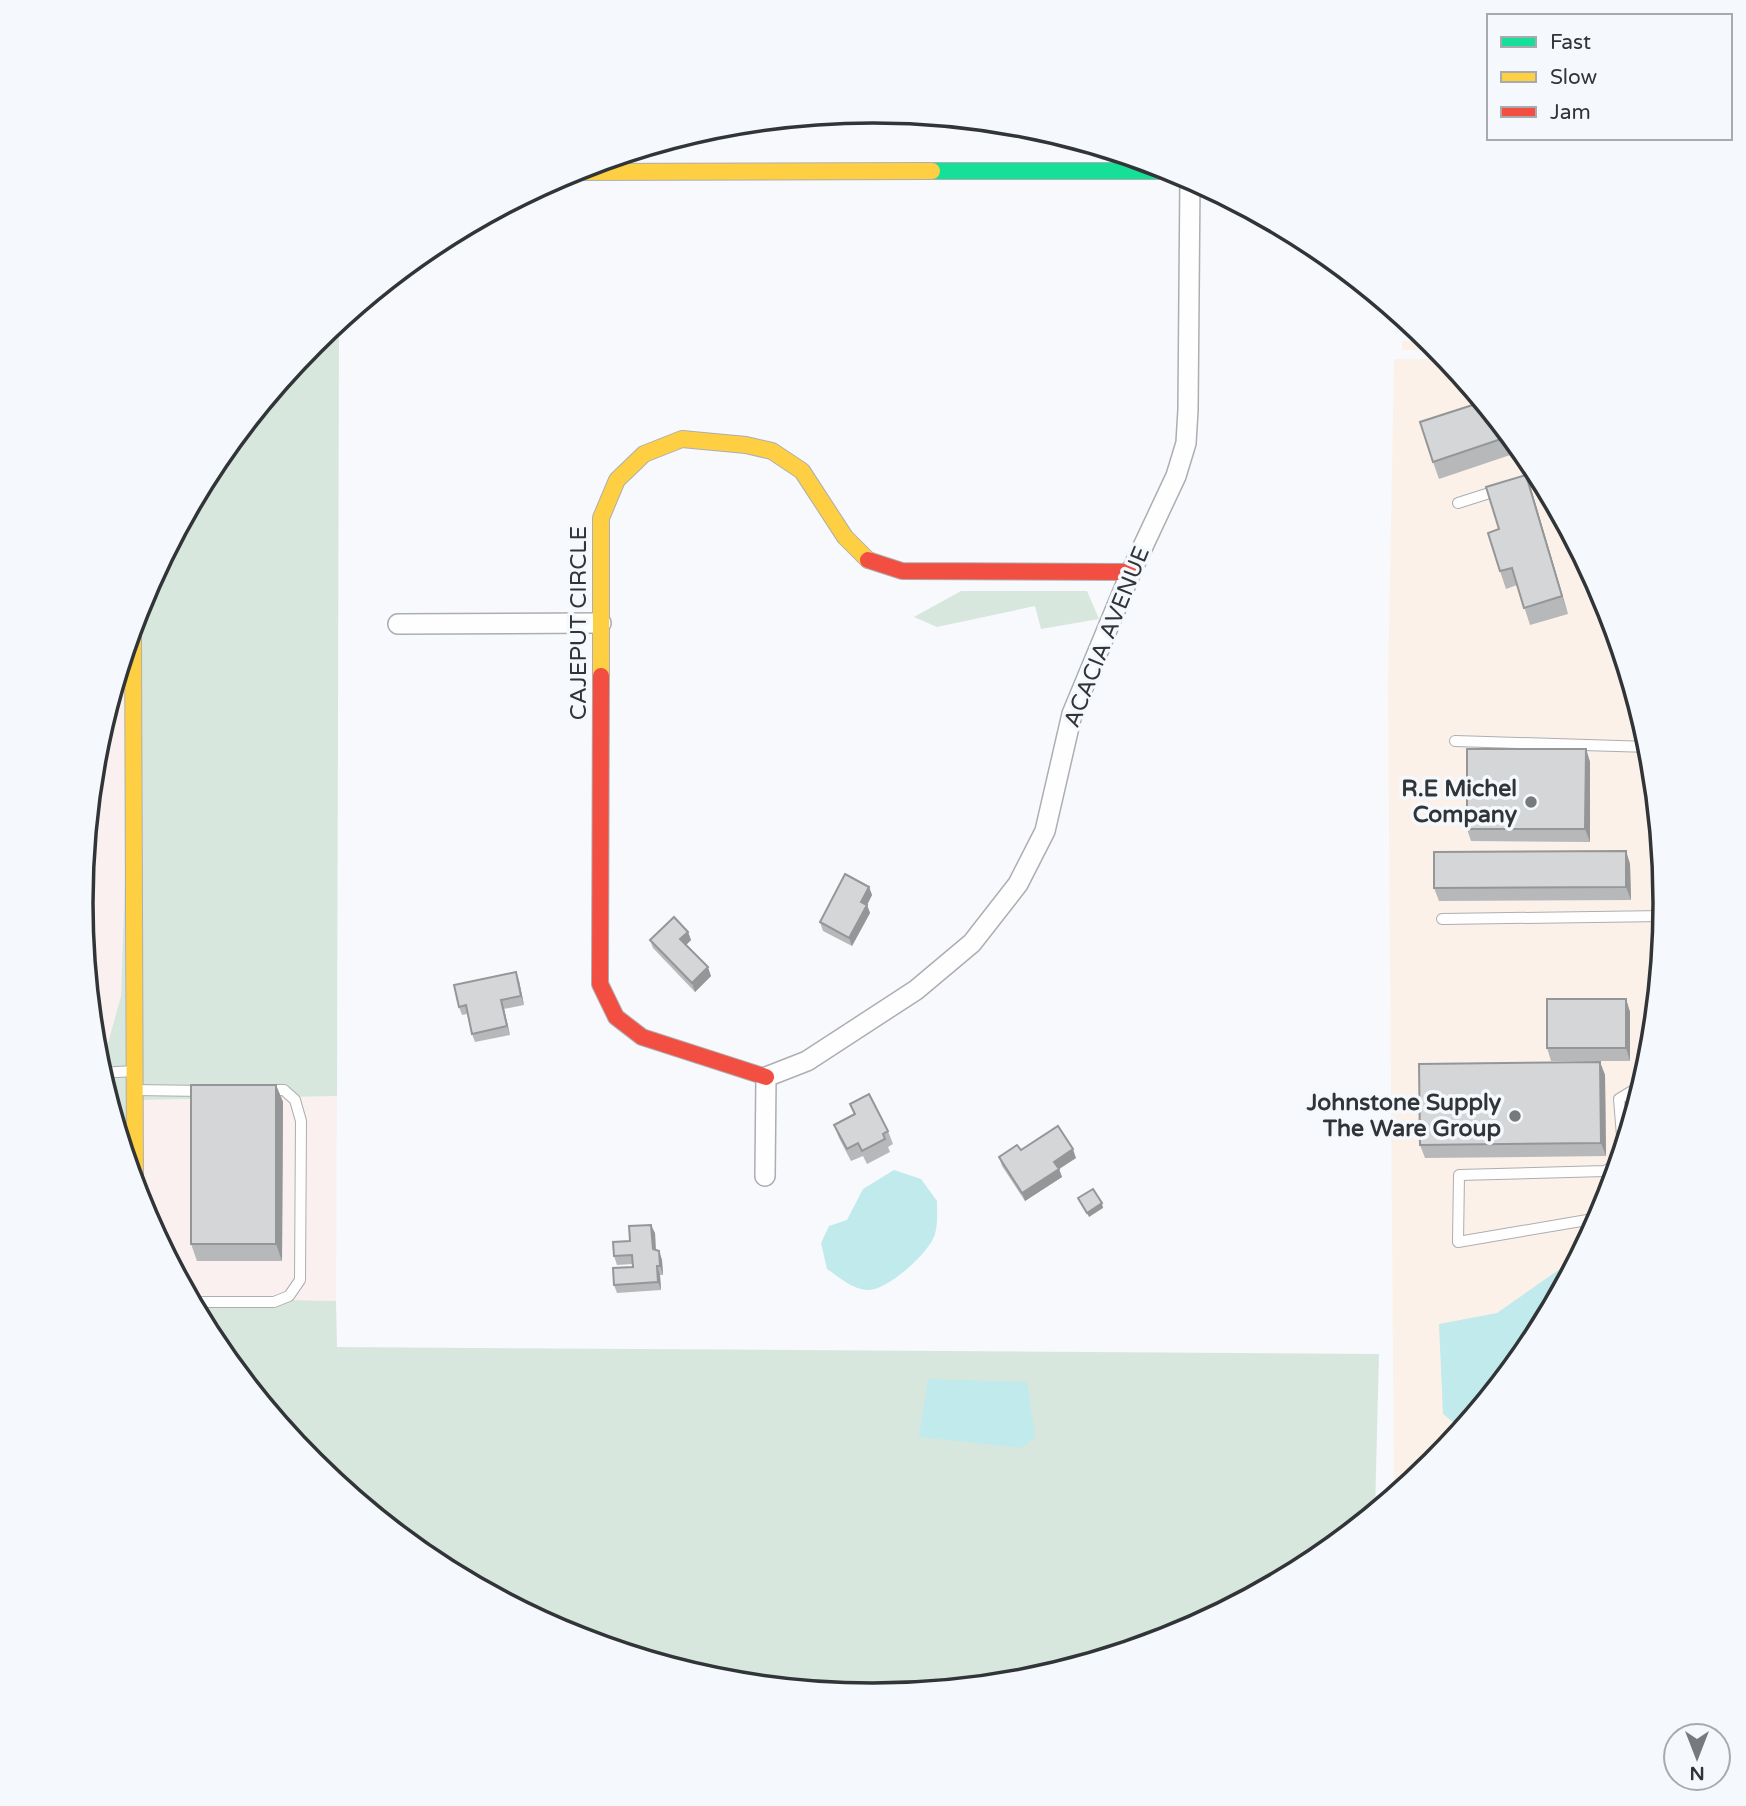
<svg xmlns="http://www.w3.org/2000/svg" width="1746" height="1806" font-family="'Varela Round',sans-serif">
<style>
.commercial{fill:#fbf0f0}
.industrial{fill:#fbf1e9}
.green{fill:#d8e7dd}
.water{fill:#c0eaec}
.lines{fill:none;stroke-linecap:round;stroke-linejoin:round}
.lane-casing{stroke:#acaeb1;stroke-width:12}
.street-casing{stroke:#acaeb1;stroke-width:22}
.fast-casing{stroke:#acaeb1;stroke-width:18}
.slow-casing{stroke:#acaeb1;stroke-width:18}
.jam-casing{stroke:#acaeb1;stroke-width:18}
.lane{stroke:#fefeff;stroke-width:10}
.street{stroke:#fefeff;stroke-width:19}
.fast{stroke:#16e098;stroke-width:16}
.slow{stroke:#ffcf43;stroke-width:16}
.jam{stroke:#f24e42;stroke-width:16}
.wall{fill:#b7b8ba}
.shaded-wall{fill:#959697}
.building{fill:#d5d6d8;stroke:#959697;stroke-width:2}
.poi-dot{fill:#777a7d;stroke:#f5f9fe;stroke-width:2.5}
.labels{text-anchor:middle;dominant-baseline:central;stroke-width:7;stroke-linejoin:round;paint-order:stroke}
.street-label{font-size:23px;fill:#323538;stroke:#f5f9fe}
.poi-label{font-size:23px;font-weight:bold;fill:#323538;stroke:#f5f9fe;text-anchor:end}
.rim{fill:none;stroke:#323538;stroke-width:3.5}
</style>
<rect width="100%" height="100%" fill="#f7f9fc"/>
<g class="commercial">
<polygon points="124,655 125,875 121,996 100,1072 96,1057 81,903 85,859 102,780 99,739"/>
<polygon points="337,1096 336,1301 190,1298 144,1212 143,1100"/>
</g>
<g class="industrial">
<polygon points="1402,341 1431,341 1440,350 1402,350"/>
<polygon points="1394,359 1447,359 1532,463 1605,600 1650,749 1665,903 1650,1058 1605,1207 1532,1344 1433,1464 1394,1496 1388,687"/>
</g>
<g class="green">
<polygon points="339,321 337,1096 143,1100 142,598 214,462 313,342"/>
<polygon points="961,591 1087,591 1099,619 1041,629 1035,606 937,627 914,617"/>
<polygon points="125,875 126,1156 100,1072 121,996"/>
<polygon points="190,1298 336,1301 337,1347 1379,1354 1375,1511 1313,1562 1176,1635 1027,1680 873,1695 718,1680 569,1635 432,1562 312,1463 214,1343"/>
</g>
<g class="water">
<polygon points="99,739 102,780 85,859 96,748"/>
<path d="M894 1170 921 1179 937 1201C937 1211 938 1224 935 1234 930 1252 890 1288 870 1290 854 1291 839 1277 827 1269L821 1243 829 1226 847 1220 863 1189Z"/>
<polygon points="1576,1261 1532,1344 1462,1429 1443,1414 1439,1324 1497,1313 1567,1264"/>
<polygon points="928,1379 1027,1382 1035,1437 1022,1448 919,1437"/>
</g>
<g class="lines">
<g class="lane-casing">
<g id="lane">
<polyline points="1517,485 1540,477"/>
<polyline points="1458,503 1499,490"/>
<polyline points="1592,576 1601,603 1606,602"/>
<polyline points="1455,741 1650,747"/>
<polyline points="1442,919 1664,916"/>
<polyline points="100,1073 134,1071"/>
<polyline points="135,1090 204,1091"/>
<polyline points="1623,1148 1619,1099 1642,1085"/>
<polyline points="1599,1218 1458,1242 1459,1175 1605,1171 1618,1163"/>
<polyline points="192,1302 274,1302 289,1296 300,1280 301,1121 295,1100 284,1090 268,1090"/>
</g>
</g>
<g class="street-casing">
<g id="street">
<polyline points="398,624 601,623"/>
<polyline points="765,1176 766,1077 807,1061 916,990 972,943 1018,884 1045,831 1072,714 1131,572 1176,476 1186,443 1188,410 1190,178"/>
</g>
</g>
<g class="fast-casing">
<polyline id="fast" points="932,171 1176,171"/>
</g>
<g class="slow-casing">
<g id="slow">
<polyline points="567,172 932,171"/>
<polyline points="133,626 135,1187"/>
<polyline points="601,676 601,518 617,480 644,454 682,439 746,445 772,451 802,471 845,537 868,560"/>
</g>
</g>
<g class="jam-casing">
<g id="jam">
<polyline points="868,560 902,571 1131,572"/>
<polyline points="601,676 600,984 616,1017 642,1037 766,1077"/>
</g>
</g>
<use href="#lane" class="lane"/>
<use href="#street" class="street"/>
<use href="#fast" class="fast"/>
<use href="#slow" class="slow"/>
<use href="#jam" class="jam"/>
</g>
<g class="wall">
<polygon points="1482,402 1522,451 1439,479 1433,462"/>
<polygon points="1526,475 1532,492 1568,614 1530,625 1517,585 1506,589 1500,571 1499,529"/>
<polygon points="1586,749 1590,762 1590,842 1471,841 1467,829"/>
<polygon points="1626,851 1630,864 1631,900 1439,901 1434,888"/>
<polygon points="869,887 872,895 867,905 870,913 852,946 823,931 820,922"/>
<polygon points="688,932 691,940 686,945 711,976 695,992 653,948 650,940"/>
<polygon points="519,981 524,1005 504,1009 510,1035 475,1042 472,1034 467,1014 462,1015 459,1007"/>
<polygon points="1626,999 1630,1012 1630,1061 1551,1061 1547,1048"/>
<polygon points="1600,1062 1605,1075 1606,1156 1425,1158 1420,1145"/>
<polygon points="276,1085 283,1102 282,1261 197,1261 191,1244"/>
<polygon points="850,1104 888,1131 893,1144 888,1147 890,1152 867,1164 863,1156 851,1161 839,1138 834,1125 854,1115"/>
<polygon points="1021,1150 1076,1158 1059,1169 1062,1177 1025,1201 1002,1166 999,1157"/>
<polygon points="655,1233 656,1250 659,1251 662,1260 663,1275 660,1275 661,1290 617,1293 614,1285 633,1267 633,1264 617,1265 614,1256 630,1241"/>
</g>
<g class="shaded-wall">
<polygon points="1526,475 1532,492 1568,614 1562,596"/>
<polygon points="1586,749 1590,762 1590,842 1585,829"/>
<polygon points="1626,851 1630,864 1631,900 1626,887"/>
<polygon points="869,887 872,895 867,905 870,913 852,946 849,938 861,902"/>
<polygon points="688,932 691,940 684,947 680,939"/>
<polygon points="708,967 711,976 695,992 692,983"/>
<polygon points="516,972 519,981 524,1005 521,996"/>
<polygon points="1626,999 1630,1012 1630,1061 1626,1048"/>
<polygon points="501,1000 504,1009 510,1035 507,1026"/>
<polygon points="1600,1062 1605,1075 1606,1156 1601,1143"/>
<polygon points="276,1085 283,1102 282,1261 276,1244"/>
<polygon points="1073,1149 1076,1158 1059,1169 1062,1177 1025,1201 1022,1193 1054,1162"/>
<polygon points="1102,1203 1103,1208 1089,1217 1087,1213"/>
<polygon points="651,1225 655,1233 656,1258 653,1249"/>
<polygon points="659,1251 662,1260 663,1275 660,1266"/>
<polygon points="657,1266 660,1275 661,1290 658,1282"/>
</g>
<g class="building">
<polygon points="1482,402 1510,436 1433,462 1420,422"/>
<polygon points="1526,475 1562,596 1524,608 1512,568 1500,571 1488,533 1499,529 1486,487"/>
<polygon points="1467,749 1586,749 1585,829 1467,829"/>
<polygon points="1626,851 1626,887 1434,888 1434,852"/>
<polygon points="845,874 869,887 861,902 867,905 849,938 820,922"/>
<polygon points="674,917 688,932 680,939 708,967 692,983 650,940"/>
<polygon points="516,972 521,996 501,1000 507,1026 472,1034 466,1005 459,1007 454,985"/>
<rect x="1547" y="999" width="79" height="49"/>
<polygon points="1600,1062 1601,1143 1420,1145 1419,1064"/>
<rect x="191" y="1085" width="85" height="159"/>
<polygon points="869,1094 888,1131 883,1134 885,1139 862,1151 858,1143 847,1149 834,1125 855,1114 850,1104"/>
<polygon points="1058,1126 1073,1149 1054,1162 1059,1169 1022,1193 999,1157 1017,1145 1021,1150"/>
<polygon points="1093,1189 1102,1203 1087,1213 1078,1198"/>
<polygon points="651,1225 653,1249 659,1251 660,1266 657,1266 658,1282 614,1285 613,1268 633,1267 632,1255 614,1256 613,1242 630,1241 629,1226"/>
</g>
<g class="poi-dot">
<circle cx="1531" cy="802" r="7"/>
<circle cx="1515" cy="1116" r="7"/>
</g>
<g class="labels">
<g class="street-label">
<text transform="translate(579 623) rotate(-90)">CAJEPUT CIRCLE</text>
<text transform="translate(1107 637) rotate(-68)">ACACIA AVENUE</text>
</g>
<g class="poi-label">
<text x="1517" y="789">R.E Michel<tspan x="1517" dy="26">Company</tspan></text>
<text x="1501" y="1103">Johnstone Supply<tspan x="1501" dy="26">The Ware Group</tspan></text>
</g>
</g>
<path d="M0 0H1746V1806H0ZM93 903a780 780 0 1 1 1560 0a780 780 0 1 1-1560 0Z" fill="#f5f9fe" fill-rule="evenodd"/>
<path class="rim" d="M93 903a780 780 0 1 1 1560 0a780 780 0 1 1-1560 0Z"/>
<rect x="1487" y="14" width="245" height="126" fill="#f5f9fe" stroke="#a7abaf" stroke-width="2"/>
<rect x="1501" y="37" width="35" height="10" fill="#16e098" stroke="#a7abaf" stroke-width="2"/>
<text x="1550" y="49" font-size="21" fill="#323538">Fast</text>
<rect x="1501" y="72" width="35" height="10" fill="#ffcf43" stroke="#a7abaf" stroke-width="2"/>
<text x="1550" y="84" font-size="21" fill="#323538">Slow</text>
<rect x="1501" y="107" width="35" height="10" fill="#f24e42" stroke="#a7abaf" stroke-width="2"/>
<text x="1550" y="119" font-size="21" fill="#323538">Jam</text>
<g transform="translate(1697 1757) rotate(180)"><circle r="33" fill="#f5f9fe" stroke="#a7abaf" stroke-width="2"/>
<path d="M0-5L12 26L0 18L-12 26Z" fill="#777a7d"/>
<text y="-10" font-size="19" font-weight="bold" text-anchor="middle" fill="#323538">N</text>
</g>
</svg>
